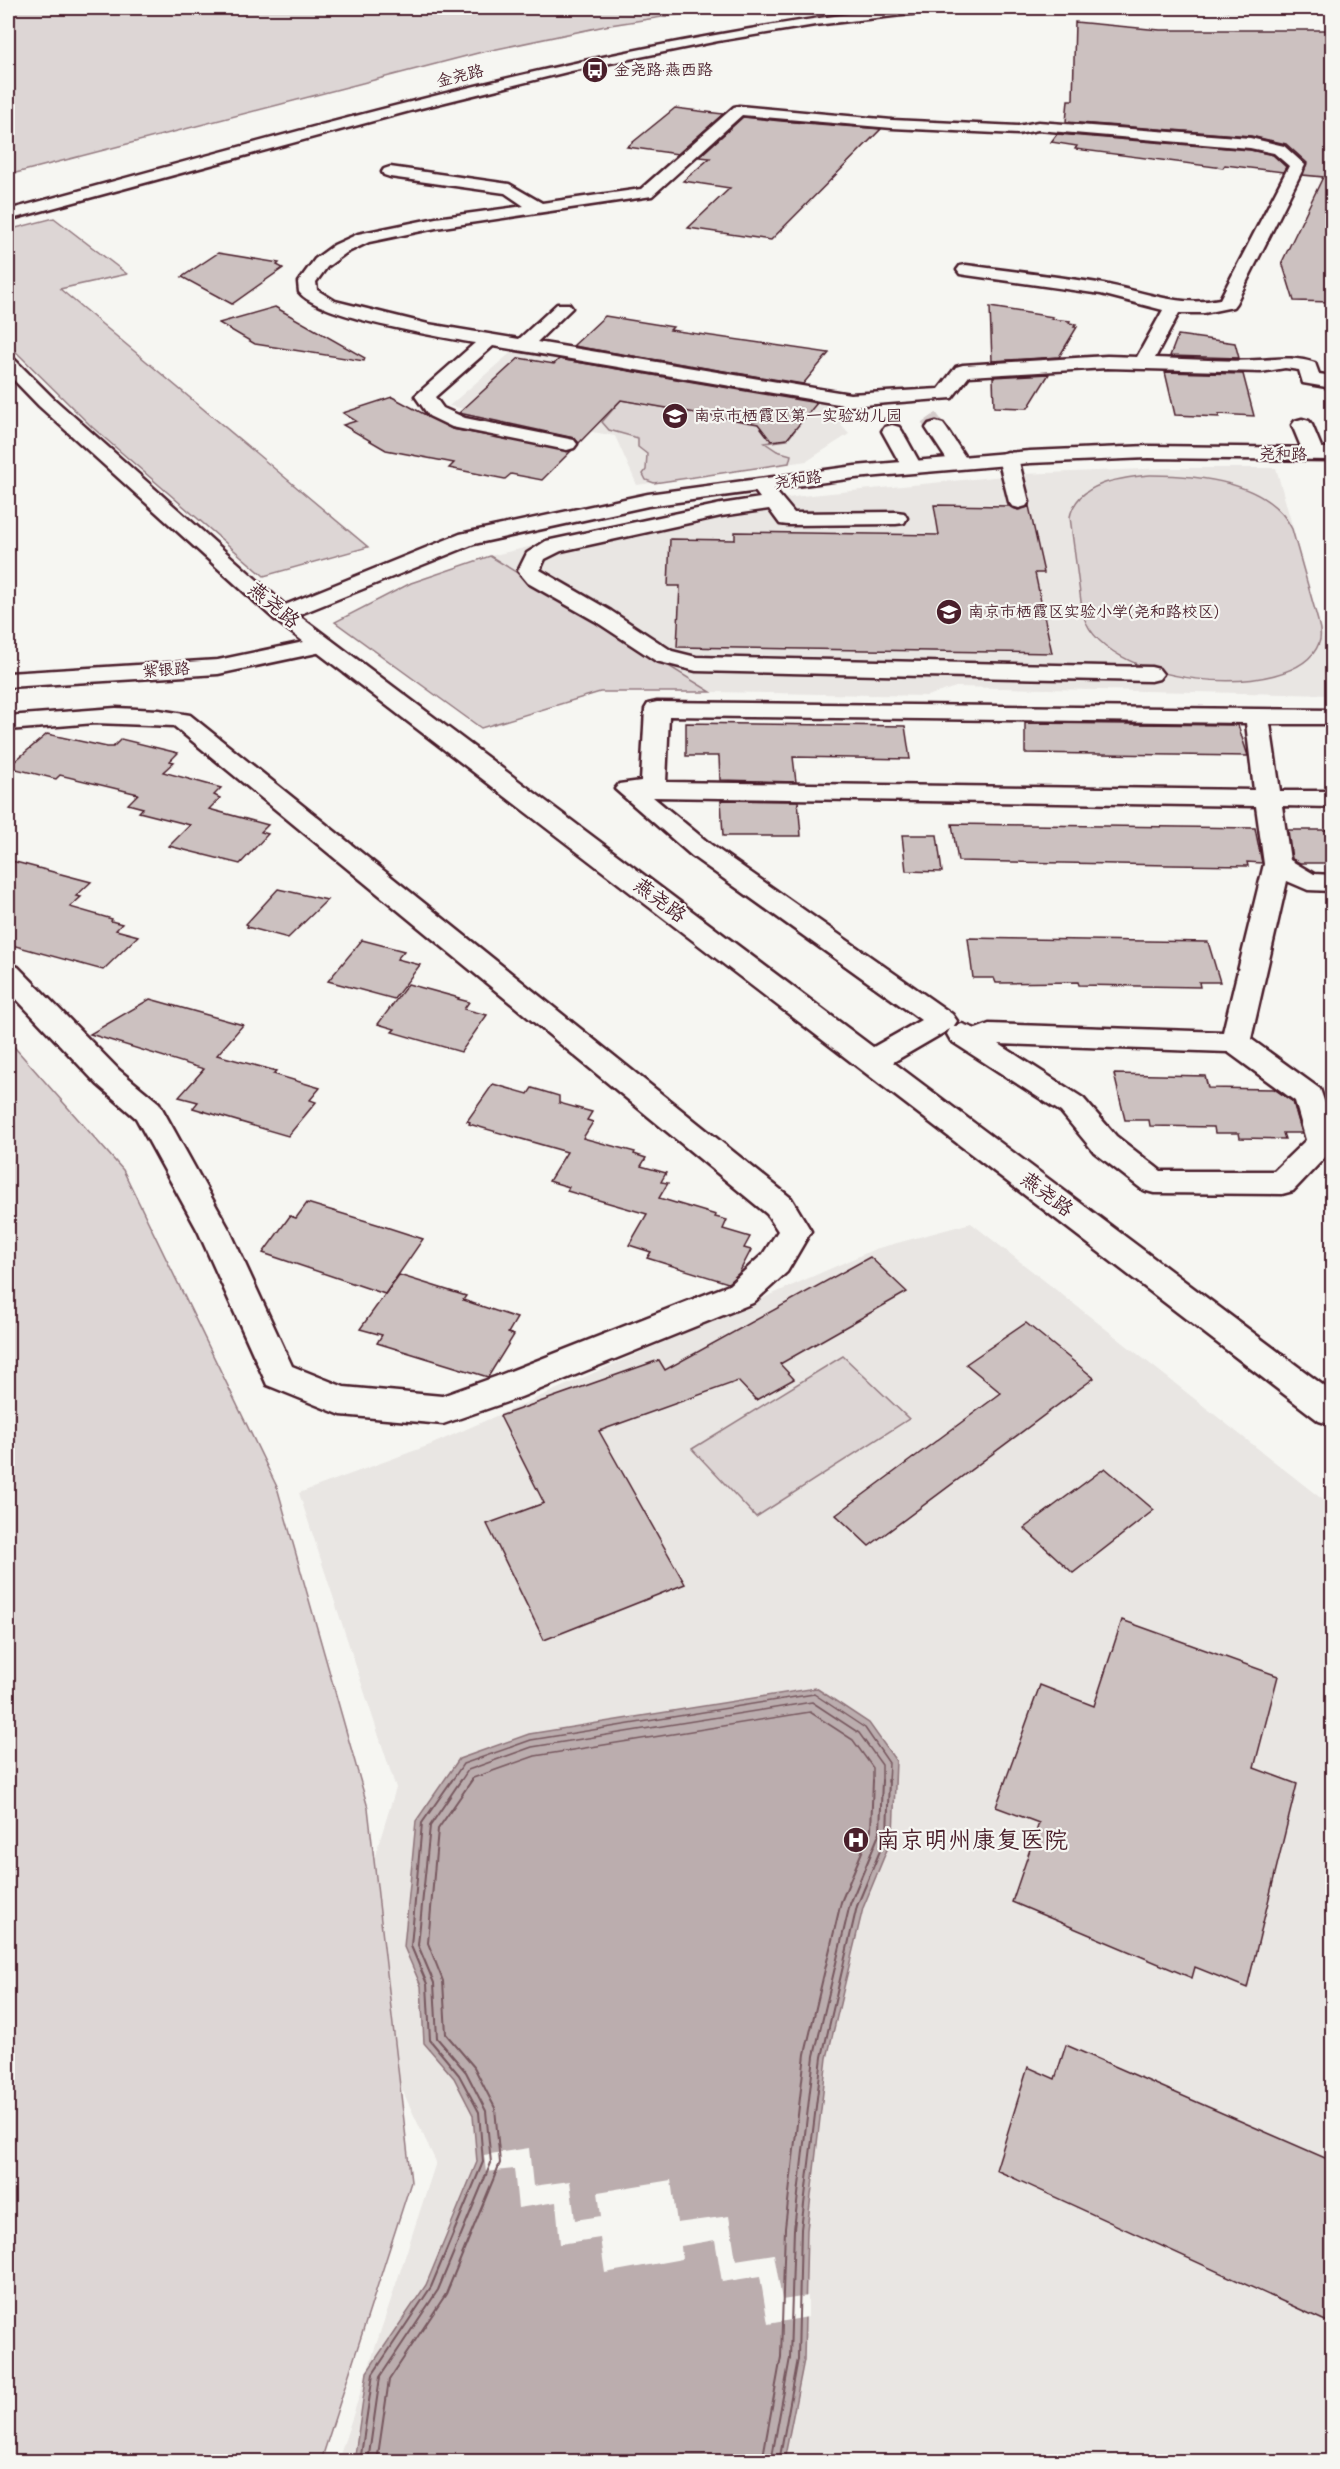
<svg xmlns="http://www.w3.org/2000/svg" width="1340" height="2469" font-family="'Comic Neue','LXGW WenKai TC',sans-serif">
<style>
.built{fill:#e9e6e3}
.green{fill:#ddd6d5;stroke:#947a80;stroke-width:1.5}
.water{fill:#bbadae;stroke:#8e747a;stroke-width:1.5}
.pier{fill:#f6f6f2}
.lines{fill:none;stroke-linecap:round;stroke-linejoin:round}
.shore-far1{stroke:#77585f;stroke-width:1.5}
.shore{stroke:#77585f;stroke-width:2}
.stream{fill:#8e747a;fill-rule:evenodd}
.building{fill:#ccc1c0;stroke:#4a1f2b;stroke-width:1.5}
.minor-tunnel{stroke:#d4cbca;stroke-width:18;stroke-dasharray:18 9;stroke-linecap:butt}
.minor-casing{stroke:#4a1f2b;stroke-width:5}
.major-casing{stroke:#4a1f2b;stroke-width:5}
.minor{fill:#f6f6f2;fill-rule:evenodd}
.major{fill:#f6f6f2;fill-rule:evenodd}
.labels{text-anchor:middle;dominant-baseline:central;stroke-width:4.5;stroke-linejoin:round;paint-order:stroke}
.far-poi-label{font-size:16px;fill:#4a1f2b;stroke:#f6f6f2;text-anchor:start}
.far-street-label{font-size:16px;fill:#4a1f2b;stroke:#f6f6f2}
.street-label{font-size:20px;fill:#4a1f2b;stroke:#f6f6f2}
.near-poi-label{font-size:24px;fill:#4a1f2b;stroke:#f6f6f2;text-anchor:start}
</style>
<rect width="100%" height="100%" fill="#f6f6f2"/>
<filter id="ink" filterUnits="userSpaceOnUse"><feTurbulence type="fractalNoise" baseFrequency=".0167" numOctaves="2"/><feDisplacementMap in="SourceGraphic" scale="12" xChannelSelector="R" yChannelSelector="G"/><feConvolveMatrix kernelMatrix="1 2 1 2 8 2 1 2 1" color-interpolation-filters="sRGB"/></filter>
<g filter="url(#ink)">
<g class="built">
<polygon points="515,349 853,406 841,425 849,434 807,461 637,485 615,436 449,406"/>
<polygon points="1167,468 1276,468 1332,667 1332,695 956,687 927,696 711,692 490,556 575,536 680,515 801,496 1023,474"/>
<polygon points="971,1223 1332,1507 1332,2461 338,2461 436,2162 381,2045 364,1891 396,1788 299,1493 430,1445 875,1249"/>
</g>
<g class="green">
<polygon points="8,8 721,8 610,25 478,53 8,175"/>
<polygon points="54,218 127,274 60,289 368,547 264,576 92,427 8,344 8,230"/>
<polygon points="621,400 795,430 787,440 765,443 777,451 791,455 789,463 654,483 646,480 643,474 646,470 647,454 638,447 638,438 609,430 602,422"/>
<path d="M1151 475C1197 475 1269 481 1292 529L1318 621C1320 628 1322 636 1319 643 1296 706 1094 687 1082 609L1070 517C1077 482 1121 478 1151 475Z"/>
<polygon points="490,556 711,692 600,692 481,728 335,622 411,583"/>
<polygon points="8,1040 123,1170 277,1487 368,1808 411,2182 321,2461 8,2461"/>
<polygon points="843,1356 909,1419 756,1517 692,1449"/>
</g>
<polygon class="water" points="816,1688 869,1723 896,1761 893,1835 863,1908 827,2058 807,2230 804,2360 784,2461 354,2462 367,2372 426,2285 477,2162 473,2115 454,2078 424,2043 421,1986 404,1947 416,1821 459,1759 529,1734"/>
<polygon class="pier" points="529,2148 533,2186 570,2181 575,2220 601,2216 598,2192 671,2180 677,2223 729,2216 736,2260 774,2254 782,2300 808,2296 808,2317 768,2324 760,2276 722,2282 715,2240 681,2246 682,2259 605,2273 600,2238 560,2244 556,2202 518,2208 514,2169 486,2172 484,2155"/>
<g class="lines">
<g class="shore-far1">
<polyline points="451,1782 463,1764 531,1740 814,1694 865,1728 889,1763 888,1782"/>
<polyline points="460,1782 468,1770 532,1747 812,1702 859,1733 882,1765 882,1782"/>
<polyline points="470,1782 473,1778 535,1756 810,1712 853,1740 873,1768 873,1782"/>
</g>
<g class="shore">
<polyline points="360,2462 373,2374 431,2287 483,2162 479,2112 459,2075 430,2040 427,1984 411,1946 422,1823 452,1780"/>
<polyline points="368,2462 380,2377 438,2290 491,2163 486,2111 466,2072 437,2038 434,1983 418,1945 430,1826 461,1780"/>
<polyline points="377,2462 389,2380 446,2294 500,2163 495,2108 474,2067 446,2034 443,1981 428,1943 438,1829 472,1780"/>
<polyline points="762,2462 781,2357 785,2228 805,2054 841,1902 871,1830 873,1780"/>
<polyline points="771,2462 790,2358 794,2229 814,2056 850,1904 880,1832 882,1780"/>
<polyline points="779,2462 798,2359 801,2229 822,2057 857,1906 887,1834 889,1780"/>
</g>
<polygon class="stream" points="1144,8 1332,9 1332,12 1302,14"/>
</g>
<g class="building">
<polygon points="1075,22 1160,30 1332,30 1332,302 1294,301 1282,262 1323,177 1303,175 1307,163 1286,144 1251,136 1066,122 1068,100 1073,100"/>
<polygon points="675,108 723,114 678,154 627,147"/>
<polygon points="743,117 781,121 881,129 771,240 688,228 730,188 683,181 710,158 699,157"/>
<polygon points="1057,134 1250,150 1273,155 1286,167 1283,172 1225,165 1223,168 1075,149 1077,146 1051,142"/>
<polygon points="218,253 279,263 277,265 283,268 232,304 182,277"/>
<polygon points="275,307 365,358 364,361 255,344 219,323"/>
<polygon points="990,307 1053,317 1051,319 1070,321 1069,323 1076,324 1074,327 1077,327 1059,357 992,361"/>
<polygon points="605,316 673,327 670,330 829,353 803,384 573,346"/>
<polygon points="1178,335 1235,343 1239,358 1170,356"/>
<polygon points="519,358 554,364 559,359 817,403 787,439 771,441 758,424 621,400 579,443 574,438 459,413"/>
<polygon points="1165,372 1243,374 1254,416 1219,414 1219,417 1175,415"/>
<polygon points="1049,374 1028,408 994,407 993,377"/>
<polygon points="392,397 452,429 571,451 542,480 511,474 505,479 449,468 454,463 386,450 343,425 356,421 343,413"/>
<polygon points="934,505 1009,506 1018,510 1029,506 1044,573 1035,573 1052,653 677,647 680,586 668,586 670,539 735,540 735,532 939,535"/>
<polygon points="686,723 905,726 910,759 793,757 796,782 720,780 719,756 686,756"/>
<polygon points="1025,723 1238,725 1248,756 1025,753"/>
<polygon points="47,734 107,747 113,747 121,739 178,753 170,761 174,762 163,772 221,788 214,795 220,798 209,809 268,825 261,832 268,834 240,864 169,846 190,825 139,812 143,808 128,804 138,794 60,775 56,779 8,767"/>
<polygon points="721,800 798,801 801,836 723,836"/>
<polygon points="952,824 1255,828 1262,863 1247,862 1248,866 1170,865 958,861"/>
<polygon points="1288,830 1332,830 1332,863 1300,863 1292,859"/>
<polygon points="902,835 937,835 942,872 906,871"/>
<polygon points="8,860 91,882 76,896 81,897 70,907 112,919 111,921 122,924 116,930 138,936 103,970 8,944"/>
<polygon points="278,889 327,900 288,938 247,927 248,925 246,924"/>
<polygon points="968,938 1208,942 1220,982 1199,982 1200,987 1079,985 1078,982 996,983 994,978 973,978"/>
<polygon points="362,940 404,951 397,959 420,965 394,999 328,981"/>
<polygon points="408,984 459,998 458,999 469,1002 464,1009 487,1015 461,1052 392,1032 395,1029 378,1024"/>
<polygon points="150,999 243,1025 217,1055 276,1071 273,1074 320,1088 310,1100 316,1102 288,1136 193,1108 198,1102 179,1097 204,1069 90,1034"/>
<polygon points="1114,1074 1205,1076 1208,1088 1274,1089 1293,1102 1302,1133 1283,1133 1285,1139 1240,1138 1239,1133 1215,1133 1214,1127 1150,1126 1149,1120 1125,1120"/>
<polygon points="493,1084 528,1094 532,1088 559,1096 559,1103 592,1112 587,1120 593,1122 583,1138 635,1152 634,1154 646,1158 641,1166 666,1173 661,1182 668,1183 659,1198 716,1215 715,1217 727,1220 723,1229 750,1237 744,1248 751,1250 739,1273 728,1283 647,1258 651,1252 629,1245 647,1214 567,1191 569,1187 549,1181 567,1152 469,1124 470,1122 467,1121"/>
<polygon points="307,1203 383,1226 423,1239 385,1294 263,1253 290,1216 296,1218"/>
<polygon points="870,1257 907,1292 780,1364 794,1379 756,1400 738,1381 599,1431 685,1584 544,1640 487,1524 544,1503 500,1416 659,1360 665,1370"/>
<polygon points="399,1275 466,1296 463,1300 517,1318 508,1333 514,1335 488,1377 377,1343 382,1335 360,1329"/>
<polygon points="1026,1323 1094,1378 869,1546 836,1515 1001,1393 966,1364"/>
<polygon points="1105,1468 1154,1510 1073,1573 1024,1528"/>
<polygon points="1122,1620 1278,1676 1254,1768 1297,1784 1247,1988 1195,1967 1192,1978 1012,1902 1039,1823 996,1807 1040,1685 1094,1706"/>
<polygon points="1066,2045 1332,2161 1332,2324 996,2170 1028,2067 1055,2079"/>
</g>
<g class="lines">
<polyline class="minor-tunnel" points="929,418 936,428"/>
<g class="minor-casing">
<g id="minor">
<path d="M739 106 892 120 1018 126 1038 122 1250 138 1284 146 1305 165 1236 303 1233 307 1204 313H1179L1155 358C1190 359 1225 362 1259 360 1279 359 1294 356 1315 363L1319 374 1332 376V388L1303 383 1299 370 1285 368 1261 372 1107 368 969 376 952 398 850 406 493 346 435 397 443 408 465 418 574 440 577 444 574 448 567 450 452 427 429 416 415 396 475 343C441 337 317 317 299 292L298 282 315 259 334 245 358 234 436 218 524 206 505 193 390 177 384 175 382 172 384 169 390 167 509 184 542 203 641 189 734 107ZM742 115 892 128 1018 134 1038 130 1250 148 1274 153 1289 166 1220 299C1177 308 1140 290 1098 283 1054 276 1010 271 966 265L960 266 957 270 960 274 966 275 1101 294 1163 310 1137 357 1107 356 963 365 956 367 939 389 850 394 537 342 572 308 569 304H557L519 339 428 324 335 301 317 290 316 282 327 267 346 253 369 242 436 228 652 196Z"/>
<polygon points="1302,419 1309,421 1312,425 1324,454 1321,458 1307,458 1304,454 1292,425 1295,421"/>
<polygon points="936,422 943,424 946,428 969,463 966,467 952,467 949,463 926,428 929,424"/>
<polygon points="892,425 899,427 902,431 922,467 919,471 905,471 902,467 882,431 885,427"/>
<polygon points="1008,452 1015,454 1018,458 1029,502 1026,506 1019,508 1012,506 1009,502 998,458 1001,454"/>
<polygon points="761,480 768,482 794,513 896,512 904,513 907,518 904,523 896,524 788,525 780,524 769,509 721,516 561,551 545,559 540,570 611,611 672,651 696,657 1151,667 1159,669 1163,674 1159,679 1151,681 696,671 656,661 595,621 528,583 518,571 527,553 546,541 721,504 760,498 751,486 754,482"/>
<polygon points="323,638 331,640 335,645 331,650 218,674 8,687 8,673 218,660"/>
<path d="M657 702 1332 710V724H1270L1280 791H1332V807L1282 806 1290 860 1314 874 1332 875V891L1308 890 1287 881 1251 1039 1320 1089 1332 1124V1150L1293 1191 1282 1194 1154 1193 1143 1190 1094 1152 1061 1112 951 1041 947 1034 950 1029 883 1068 872 1071 861 1068 857 1061 861 1054 921 1020 692 856 615 789 619 784 641 781 645 709 648 704ZM669 716 1246 723 1254 790 666 782ZM653 797 1256 806 1264 864 1223 1032 989 1024 976 1029 962 1024 953 1027 957 1021 952 1014 710 844ZM999 1044 1228 1052 1295 1101 1306 1140 1274 1171H1161L1116 1136 1083 1098Z"/>
<polygon points="116,708 159,710 190,715 791,1198 811,1231 787,1272 753,1303 521,1397 443,1424 341,1415 267,1385 198,1231 136,1118 97,1084 8,990 8,964 18,967 119,1070 159,1103 230,1231 292,1366 344,1387 442,1396 495,1377 729,1285 763,1254 778,1231 767,1214 174,726 95,723 8,730 8,716"/>
</g>
</g>
<g class="major-casing">
<g id="major">
<path d="M899 8H934L928 12 815 25 718 41 571 71 421 108 8 220V210C302 131 595 42 899 8Z"/>
<polygon points="8,358 15,360 53,398 285,605 460,534 648,494 855,466 1030,451 1148,446 1332,448 1332,460 1148,458 1030,463 855,478 648,506 474,544 298,615 1332,1392 1332,1425 1319,1421 274,619 39,406 8,374"/>
</g>
</g>
<use href="#minor" class="minor"/>
<use href="#major" class="major"/>
</g>
</g>
<defs>
<g id="bus-disc" transform="scale(1.35)"><circle r="9.5" fill="#4a1f2b" stroke="#f6f6f2"/><path d="M-5-6H5V4H4V6H2V4H-2V6H-4V4H-5ZM-3.5-4V0h7V-4ZM-3.5 1.2v1.5H-2V1.2ZM2 1.2v1.5H3.5V1.2Z" fill="#fff"/></g>
<g id="school-disc" transform="scale(1.35)"><circle r="9.5" fill="#4a1f2b" stroke="#f6f6f2"/><path d="M0-5L7-2L0 1L-7-2ZM-4 1L0 2.5L4 1V4Q0 6-4 4Z" fill="#fff"/></g>
<g id="hospital-disc" transform="scale(1.35)"><circle r="9.5" fill="#4a1f2b" stroke="#f6f6f2"/><path d="M-5-5h3v3.5h4V-5h3V5h-3V1.5h-4V5h-3Z" fill="#fff"/></g>
</defs>
<g fill-rule="evenodd">
<use href="#bus-disc" x="595" y="70"/>
<use href="#school-disc" x="675" y="416"/>
<use href="#school-disc" x="949" y="612"/>
<use href="#hospital-disc" x="856" y="1840"/>
</g>
<g class="labels">
<g class="far-poi-label">
<text x="614" y="70">金尧路·燕西路</text>
<text x="694" y="416">南京市栖霞区第一实验幼儿园</text>
<text x="968" y="612">南京市栖霞区实验小学(尧和路校区)</text>
</g>
<g class="far-street-label">
<text transform="translate(460 76) rotate(-14)">金尧路</text>
<text transform="translate(1283 454) rotate(1)">尧和路</text>
<text transform="translate(798 480) rotate(-8)">尧和路</text>
<text transform="translate(166 670) rotate(-4)">紫银路</text>
</g>
<g class="street-label">
<text transform="translate(274 605) rotate(40)">燕尧路</text>
<text transform="translate(660 900) rotate(37)">燕尧路</text>
<text transform="translate(1047 1194) rotate(37)">燕尧路</text>
</g>
<g class="near-poi-label">
<text x="876" y="1840">南京明州康复医院</text>
</g>
</g>
<rect width="1340" height="2469" fill="none" stroke="#f6f6f2" stroke-width="30"/>
<rect x="15" y="15" width="1310" height="2439" fill="none" stroke="#4a1f2b" stroke-width="2" filter="url(#ink)"/>
</svg>
